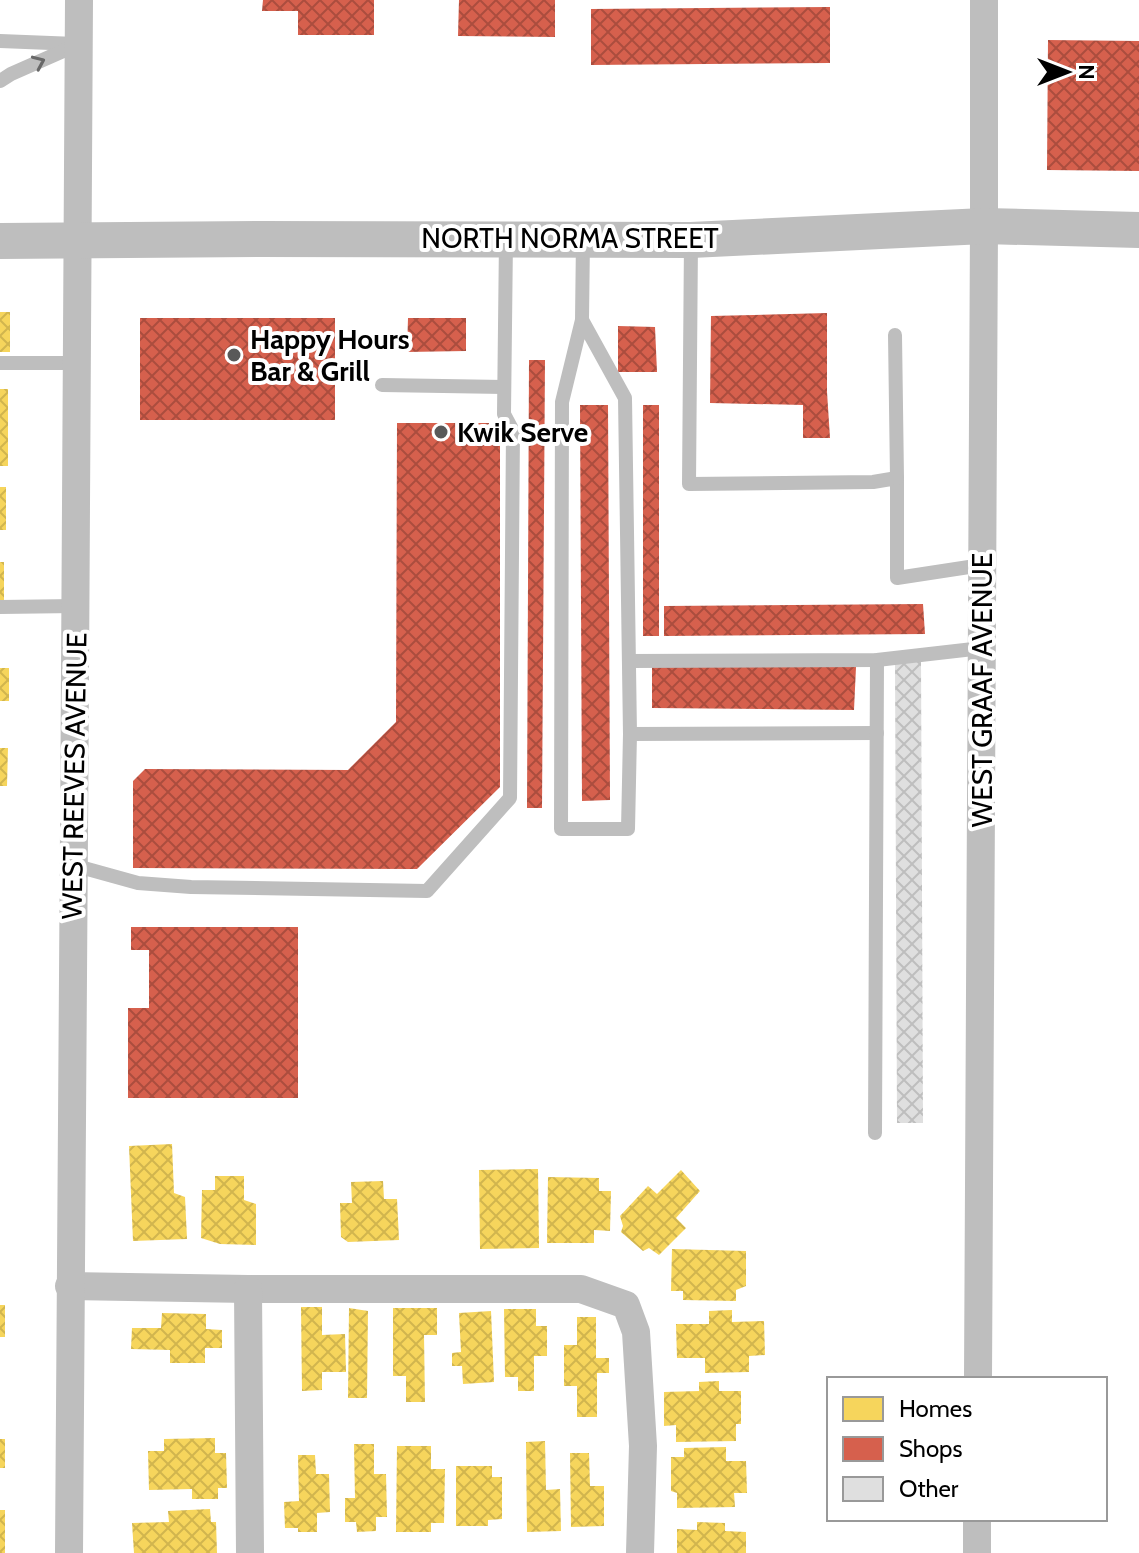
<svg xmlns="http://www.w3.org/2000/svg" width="1139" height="1553" font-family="Cabin,sans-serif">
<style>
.homes{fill:url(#homes-cross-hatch)}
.shops{fill:url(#shops-cross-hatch)}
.building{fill:url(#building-cross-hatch)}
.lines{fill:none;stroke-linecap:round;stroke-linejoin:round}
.service{stroke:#bebebe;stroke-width:14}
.minor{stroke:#bebebe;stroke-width:28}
.tertiary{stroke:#bebebe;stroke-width:36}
.oneway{stroke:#686868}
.poi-dot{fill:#595959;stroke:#fff;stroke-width:3}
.labels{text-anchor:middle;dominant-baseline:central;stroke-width:8;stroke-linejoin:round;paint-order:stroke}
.street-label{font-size:28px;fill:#000;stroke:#fff}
.poi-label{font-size:28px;font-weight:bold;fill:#000;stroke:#fff;text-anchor:start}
</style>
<defs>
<pattern id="homes-cross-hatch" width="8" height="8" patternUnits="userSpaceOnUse" patternTransform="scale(2)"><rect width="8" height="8" fill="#f6d55c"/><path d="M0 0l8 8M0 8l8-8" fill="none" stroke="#d1b54e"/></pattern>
<pattern id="shops-cross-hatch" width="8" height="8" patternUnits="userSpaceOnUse" patternTransform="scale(2)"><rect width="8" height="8" fill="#d6604d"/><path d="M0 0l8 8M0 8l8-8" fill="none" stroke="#ab4d3e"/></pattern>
<pattern id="building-cross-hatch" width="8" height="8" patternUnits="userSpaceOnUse" patternTransform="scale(2)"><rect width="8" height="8" fill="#dfdfdf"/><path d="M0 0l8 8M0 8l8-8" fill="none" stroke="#bebebe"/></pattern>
</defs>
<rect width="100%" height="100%" fill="#fff"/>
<g class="homes">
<rect x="0" y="312" width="10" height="40"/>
<rect x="0" y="389" width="8" height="77"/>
<rect x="0" y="487" width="6" height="43"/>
<rect x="0" y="562" width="4" height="40"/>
<rect x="0" y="668" width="9" height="33"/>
<polygon points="0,748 8,748 7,786 0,786"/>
<polygon points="172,1144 174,1193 185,1197 187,1239 133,1241 129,1146"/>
<polygon points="538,1169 539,1248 480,1249 479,1170"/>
<polygon points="681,1170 700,1191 676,1218 686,1228 659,1255 649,1248 643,1251 621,1232 623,1226 620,1216 648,1186 657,1194"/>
<polygon points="215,1176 244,1176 244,1200 256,1204 256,1245 220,1244 201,1238 202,1190 215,1190"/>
<polygon points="548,1177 599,1178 599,1191 611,1191 610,1231 594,1230 594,1243 547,1243"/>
<polygon points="383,1181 384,1199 397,1199 399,1240 348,1242 341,1237 340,1203 352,1203 351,1182"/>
<polygon points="672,1249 746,1251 746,1286 736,1290 736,1301 683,1300 683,1291 671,1291"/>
<rect x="0" y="1305" width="5" height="32"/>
<polygon points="301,1307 322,1307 322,1335 345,1334 346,1372 322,1372 322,1390 302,1391"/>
<polygon points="349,1308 368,1311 367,1398 348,1398"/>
<polygon points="393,1308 437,1308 437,1335 424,1335 425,1402 406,1402 406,1376 393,1376"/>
<polygon points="504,1309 536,1309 536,1326 547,1326 547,1356 534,1356 534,1391 518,1391 518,1377 505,1377"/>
<polygon points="732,1310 732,1322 764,1321 765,1355 749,1356 749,1372 705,1373 705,1358 677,1358 676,1324 709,1324 709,1311"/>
<polygon points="491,1311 494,1382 463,1384 462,1366 452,1366 452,1353 461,1352 459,1313"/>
<polygon points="162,1313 206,1314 206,1329 222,1330 222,1348 205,1348 205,1363 170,1363 170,1350 131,1349 132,1328 161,1328"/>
<polygon points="577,1317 596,1317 596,1358 609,1358 609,1373 597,1373 597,1417 577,1417 577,1386 564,1386 564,1345 577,1345"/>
<polygon points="719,1381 719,1391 741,1391 741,1424 736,1424 736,1441 676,1442 676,1425 664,1426 664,1392 699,1391 699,1382"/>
<polygon points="215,1438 215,1453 226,1453 227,1488 218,1488 218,1499 192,1499 192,1489 149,1490 148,1451 164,1451 164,1439"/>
<rect x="0" y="1439" width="5" height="29"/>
<polygon points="545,1441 546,1490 560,1489 561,1531 527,1532 526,1442"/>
<polygon points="354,1444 374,1444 374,1474 386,1474 387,1517 376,1517 376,1531 357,1532 356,1522 345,1522 345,1498 355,1498"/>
<polygon points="397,1446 431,1446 431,1469 445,1469 444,1523 431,1523 431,1532 396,1532"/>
<polygon points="726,1447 726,1461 746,1461 747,1493 734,1493 735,1507 677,1508 677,1493 671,1491 671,1457 684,1457 684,1448"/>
<polygon points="570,1453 589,1453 590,1486 604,1486 604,1526 571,1527"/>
<polygon points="298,1455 315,1455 316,1474 329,1474 330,1512 317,1513 317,1532 298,1532 298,1528 285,1528 284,1502 299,1501"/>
<polygon points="456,1466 492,1466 492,1477 502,1477 502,1519 488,1520 488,1526 456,1526"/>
<polygon points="210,1509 211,1522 216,1522 217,1553 134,1553 132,1523 169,1522 168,1511"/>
<rect x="0" y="1510" width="5" height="43"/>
<polygon points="697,1522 725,1523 725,1531 746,1532 746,1553 677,1553 677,1529 697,1530"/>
</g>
<g class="shops">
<polygon points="263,0 374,0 374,35 298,35 298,11 262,11"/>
<polygon points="459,0 555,0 555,37 458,36"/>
<polygon points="830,7 830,63 591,65 591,9"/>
<polygon points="1048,40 1139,41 1139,171 1047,170"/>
<polygon points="827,313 827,392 830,438 803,438 803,405 710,403 711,316"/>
<rect x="140" y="318" width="195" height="102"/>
<polygon points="408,318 466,318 466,351 407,352"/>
<polygon points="618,326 655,327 657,372 618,372"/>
<polygon points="529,360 545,360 542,808 527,808"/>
<polygon points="580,405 608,405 610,800 582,801"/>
<rect x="643" y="405" width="16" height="231"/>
<polygon points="397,423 489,423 488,435 500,435 500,787 417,869 133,868 133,781 145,769 348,770 396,722"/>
<polygon points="923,604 925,634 664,636 664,606"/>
<polygon points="652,667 856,667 854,710 652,708"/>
<polygon points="131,927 298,927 298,1098 128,1098 128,1008 149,1008 149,950 131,950"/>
</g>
<polygon class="building" points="895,662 921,662 923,1123 897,1123"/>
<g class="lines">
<g class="service">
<polyline points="0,41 76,44"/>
<polyline points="0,81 11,74 79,44"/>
<polyline points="691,240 689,484 873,482 897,478 897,578 982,565"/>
<polyline points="582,320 625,398 630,734 628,829 561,829 562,402 582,320 583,239"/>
<polyline points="895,335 897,478"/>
<polyline points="0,363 78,363"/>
<polyline points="382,385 504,387"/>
<polyline points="0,607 76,606"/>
<polyline points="629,661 877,660 982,648"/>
<polyline points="630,734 877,733"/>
<polyline points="73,865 138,883 191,887 427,891 510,798 513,431 504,414 506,239"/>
<polyline points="875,1133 877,660"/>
</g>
<g class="minor">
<polyline points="69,1286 248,1289 581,1289 626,1305 636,1332 643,1446 640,1553"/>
<polyline points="248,1289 250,1553"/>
<polyline points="978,1379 984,226 984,0"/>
<path d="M69 1553C70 1035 79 518 79 0"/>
<polyline points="977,1553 977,1519"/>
</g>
<polyline class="tertiary" points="0,241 257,239 691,240 984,226 1139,230"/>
</g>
<defs><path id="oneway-chevron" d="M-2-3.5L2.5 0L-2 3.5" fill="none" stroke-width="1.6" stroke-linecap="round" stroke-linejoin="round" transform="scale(2)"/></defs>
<use class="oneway" href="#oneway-chevron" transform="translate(39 62) rotate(-24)"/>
<g class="poi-dot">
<circle cx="234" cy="355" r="8"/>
<circle cx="441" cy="432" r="8"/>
</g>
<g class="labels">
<g class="street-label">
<text x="570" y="238">NORTH NORMA STREET</text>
<text transform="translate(982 690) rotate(-90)">WEST GRAAF AVENUE</text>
<text transform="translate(74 776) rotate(-89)">WEST REEVES AVENUE</text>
</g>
<g class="poi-label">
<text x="250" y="339">Happy Hours<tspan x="250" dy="32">Bar &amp; Grill</tspan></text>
<text x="457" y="432">Kwik Serve</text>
</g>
</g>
<rect x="827" y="1377" width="280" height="144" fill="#ffffff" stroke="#999999" stroke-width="2"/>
<rect x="843" y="1397" width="40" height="24" fill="#f6d55c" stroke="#999999" stroke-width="2"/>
<text x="899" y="1417" font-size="24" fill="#000000">Homes</text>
<rect x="843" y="1437" width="40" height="24" fill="#d6604d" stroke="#999999" stroke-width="2"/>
<text x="899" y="1457" font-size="24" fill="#000000">Shops</text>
<rect x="843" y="1477" width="40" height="24" fill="#dfdfdf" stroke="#999999" stroke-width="2"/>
<text x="899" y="1497" font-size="24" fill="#000000">Other</text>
<g transform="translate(1067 72) rotate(90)" stroke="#ffffff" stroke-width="6" paint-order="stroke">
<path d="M0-6L14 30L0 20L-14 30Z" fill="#000000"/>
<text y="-12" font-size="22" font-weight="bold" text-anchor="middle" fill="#000000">N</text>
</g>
</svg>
